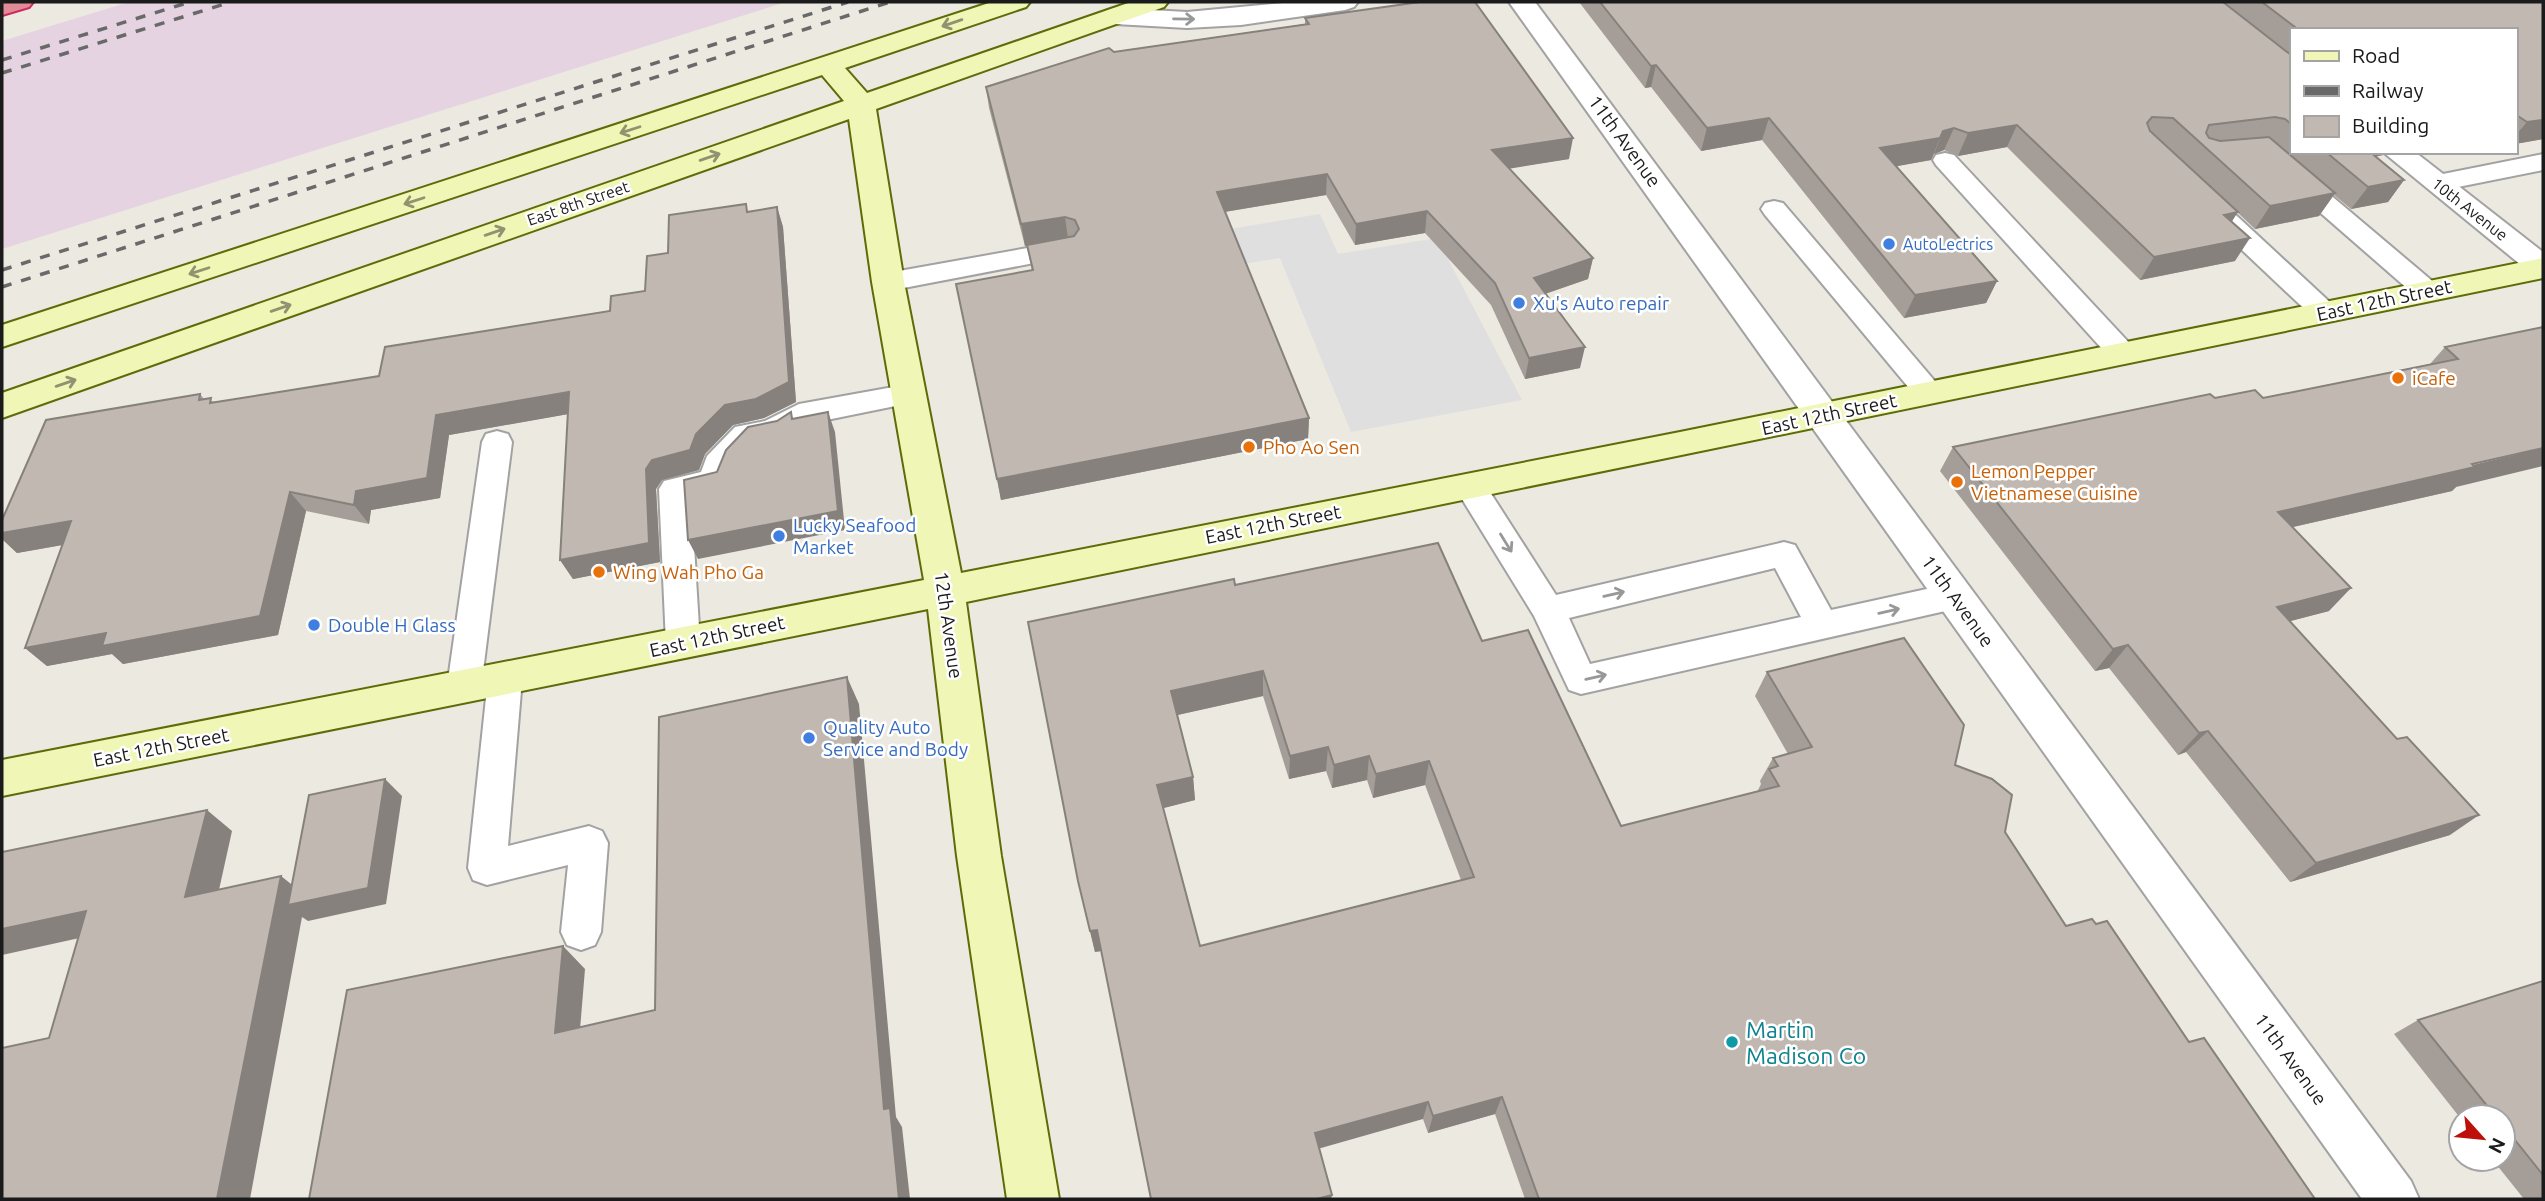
<svg xmlns="http://www.w3.org/2000/svg" width="2545" height="1201" font-family="Ubuntu,sans-serif">
<style>
.industrial{fill:#e5d3e1}
.parking{fill:#dfdfdf}
.lines{fill:none;stroke-linecap:round;stroke-linejoin:round}
.lane-casing{stroke:#a2a2a2;stroke-width:4}
.street-casing{stroke:#a2a2a2;stroke-width:4}
.secondary-casing{stroke:#5d6b09;stroke-width:4}
.highway-casing{stroke:#cd2b5d;stroke-width:4}
.lane{fill:#fff;fill-rule:evenodd}
.street{fill:#fff;fill-rule:evenodd}
.secondary{fill:#f0f6b5;fill-rule:evenodd}
.highway{fill:#e18b98;fill-rule:evenodd}
.rail{stroke:#696969;stroke-width:3.5;stroke-dasharray:10 10;stroke-linecap:butt}
.wall{fill:#a59e98;fill-rule:evenodd}
.shaded-wall{fill:#86817c}
.building{fill:#c0b8b1;stroke:#86817c;stroke-width:2;fill-rule:evenodd}
.oneway{stroke:#989898}
.oneway2{stroke:#909370}
.shop-dot{fill:#3f7fe0;stroke:#fff;stroke-width:2.5}
.food-dot{fill:#e8710a;stroke:#fff;stroke-width:2.5}
.culture-dot{fill:#0f9aa8;stroke:#fff;stroke-width:2.5}
.labels{text-anchor:middle;dominant-baseline:central;stroke-width:5;stroke-linejoin:round;paint-order:stroke}
.far-street-label{font-size:16px;fill:#1b1b1b;stroke:#fff}
.far-shop-label{font-size:16px;fill:#366cbe;stroke:#fff;text-anchor:start}
.street-label{font-size:19px;fill:#1b1b1b;stroke:#fff}
.shop-label{font-size:19px;fill:#366cbe;stroke:#fff;text-anchor:start}
.food-label{font-size:19px;fill:#c56008;stroke:#fff;text-anchor:start}
.near-culture-label{font-size:23px;fill:#0d838f;stroke:#fff;text-anchor:start}
</style>
<rect width="100%" height="100%" fill="#ece9e1"/>
<polygon class="industrial" points="129,2 786,2 2,249 2,41"/>
<polygon class="parking" points="1320,214 1338,254 1437,238 1522,400 1351,432 1280,258 1206,270 1194,235"/>
<g class="lines">
<g class="lane-casing">
<g id="lane">
<polygon points="1945,153 1954,155 2133,347 2137,354 2133,361 2123,364 2113,361 1936,165 1933,160 1936,155"/>
<polygon points="2543,154 2543,170 2438,191 2429,188 2425,183 2429,178 2438,175"/>
<polygon points="2293,168 2302,171 2437,285 2441,291 2437,297 2427,300 2417,297 2284,181 2280,176 2284,171"/>
<polygon points="1774,201 1783,203 1939,386 1944,393 1939,400 1929,403 1919,400 1765,215 1761,209 1765,203"/>
<polygon points="2216,203 2225,205 2334,306 2338,312 2334,318 2324,321 2314,318 2207,217 2203,211 2207,205"/>
<polygon points="1067,241 1076,243 1080,249 1076,255 888,291 878,288 874,282 878,276 888,273"/>
<polygon points="910,384 920,387 925,394 920,401 807,424 784,438 755,444 732,468 725,489 691,497 700,643 695,653 683,657 671,653 666,643 659,489 664,481 701,472 707,456 735,427 765,421 799,404"/>
<polygon points="497,431 508,434 512,442 481,687 476,697 464,701 452,697 447,687 482,442 486,434"/>
<path d="M1470 475 1481 478 1556 595 1784 542 1795 545 1831 610 1954 583 1966 587 1971 596 1966 605 1954 609 1581 694 1569 690 1534 616 1454 486 1459 478ZM1775 568 1801 617 1590 664 1569 618Z"/>
<polygon points="505,665 517,669 522,679 508,846 589,826 602,831 608,843 601,932 595,945 581,950 567,945 561,932 568,865 487,885 473,880 468,868 488,679 493,669"/>
</g>
</g>
<g class="street-casing">
<g id="street">
<polygon points="1293,2 1358,2 1354,7 1345,10 1241,25 1187,28 1115,24 1106,21 1102,16 1106,11 1115,8 1187,12"/>
<polygon points="1509,2 1535,2 2411,1181 2419,1199 2362,1199"/>
<polygon points="2383,152 2415,152 2543,252 2543,277 2532,274"/>
</g>
</g>
<g class="secondary-casing">
<polygon id="secondary" points="992,2 1030,2 1026,7 845,68 867,93 1131,2 1168,2 1164,7 876,109 904,282 961,573 1680,432 2543,258 2543,278 966,602 1001,856 1059,1199 1007,1199 957,856 928,609 2,796 2,760 924,580 872,282 849,119 2,418 2,393 844,101 822,75 2,347 2,325"/>
</g>
<g class="highway-casing">
<polygon id="highway" points="2,2 33,2 29,7 2,15"/>
</g>
<use href="#lane" class="lane"/>
<use href="#street" class="street"/>
<use href="#secondary" class="secondary"/>
<use href="#highway" class="highway"/>
<g class="rail">
<polyline points="2,60 190,2"/>
<polyline points="2,73 231,2"/>
<polyline points="2,270 848,2"/>
<polyline points="2,287 890,2"/>
</g>
</g>
<g class="wall">
<polygon points="1579,2 2543,2 2543,139 2515,144 2515,30 2291,30 2291,152 2385,152 2383,155 2375,157 2404,180 2388,202 2351,209 2334,195 2319,216 2255,229 2237,212 2232,221 2235,261 2140,280 2007,147 1958,156 1944,150 1934,154 1931,160 1896,166 1997,281 1986,303 1904,318 1762,140 1701,151 1651,87 1645,88"/>
<polygon points="1305,18 1569,159 1509,168 1593,258 1588,279 1545,294 1580,368 1525,379 1491,305 1425,233 1355,245 1326,195 1225,212 1309,418 1308,439 1001,500 997,479 1032,271 1027,246 1025,246 989,108 986,87 1114,52 1305,24"/>
<polygon points="777,207 783,227 796,402 764,418 733,425 705,454 699,470 662,480 656,489 660,562 573,579 560,560 568,414 449,435 440,498 371,510 369,524 306,511 278,635 123,664 112,654 47,666 25,648 62,545 17,553 2,539 2,520 200,394 204,399 215,402 379,376 610,311 645,291 668,253 749,212"/>
<polygon points="2543,327 2456,487 2452,491 2293,527 2329,611 2290,621 2450,835 2290,882 2186,752 2178,755 2109,668 2095,671 1940,471 1953,447 2215,398 2263,398 2430,364 2445,347"/>
<path d="M1235 585 1482 641 1621 826 1757 792 1761 784 1760 781 1773 758 1788 754 1755 696 1767 672 1955 765 2005 832 2066 926 2189 1042 2315 1199H1525L1495 1114 1428 1133 1423 1119 1101 951 1095 952 1078 881ZM1263 696 1289 779 1326 771 1332 788 1367 780 1373 798 1425 785 1461 880 1200 946 1163 808 1195 800 1193 777 1177 715Z"/>
<polygon points="2543,981 2543,1199 2524,1199 2492,1159 2503,1159 2503,1117 2461,1117 2461,1119 2394,1034 2418,1020"/>
</g>
<g class="shaded-wall">
<polygon points="1656,65 1651,87 1645,88 1651,66"/>
<polygon points="1769,118 1762,140 1701,151 1707,128"/>
<polygon points="2543,120 2543,139 2515,144 2515,136 2527,122"/>
<polygon points="2017,125 2007,147 1958,156 1968,133"/>
<polygon points="1954,128 1944,150 1934,154 1943,131"/>
<polygon points="1573,138 1569,159 1489,172 1492,150"/>
<polygon points="1940,138 1931,160 1871,171 1880,148"/>
<polygon points="2347,152 2385,152 2383,155 2339,163"/>
<polygon points="1327,174 1326,195 1217,213 1217,192"/>
<polygon points="2404,180 2388,202 2351,209 2368,187"/>
<polygon points="2335,193 2319,216 2255,229 2270,206"/>
<polygon points="777,207 783,227 796,402 764,418 733,425 705,454 699,470 662,480 656,489 660,562 573,579 560,560 646,469"/>
<polygon points="1427,211 1425,233 1355,245 1356,224"/>
<polygon points="2238,212 2223,235 2224,215"/>
<polygon points="1065,217 1068,238 1025,246 1021,224"/>
<polygon points="2250,238 2235,261 2140,280 2154,257"/>
<polygon points="1593,258 1588,279 1530,299 1534,278"/>
<polygon points="1997,281 1986,303 1904,318 1915,295"/>
<polygon points="1585,347 1580,368 1525,379 1529,358"/>
<polygon points="569,392 580,412 449,435 440,498 371,510 369,524 354,505 356,491 436,415"/>
<polygon points="828,412 835,432 845,530 698,559 688,540"/>
<polygon points="1309,418 1308,439 1001,500 997,479"/>
<polygon points="2543,448 2543,466 2456,487 2452,491 2257,535 2278,512"/>
<polygon points="290,492 306,511 278,635 123,664 112,654 47,666 25,648"/>
<polygon points="71,521 91,540 17,553 2,539 2,533"/>
<polygon points="2351,588 2329,611 2256,630 2277,607"/>
<polygon points="2128,645 2109,668 2095,671 2113,649"/>
<polygon points="1263,671 1263,696 1173,716 1171,691"/>
<polygon points="847,677 859,704 896,1117 902,1127 910,1199 899,1199 884,1109"/>
<polygon points="2208,731 2186,752 2178,755 2199,733"/>
<polygon points="1328,747 1326,771 1289,779 1290,756"/>
<polygon points="1369,756 1367,780 1332,788 1334,765"/>
<polygon points="1429,761 1425,785 1373,798 1376,774"/>
<polygon points="1193,777 1195,800 1160,809 1157,785"/>
<polygon points="385,779 402,796 386,904 308,921 302,917 250,1199 217,1199 281,876 306,896"/>
<polygon points="207,810 232,831 213,917 185,897"/>
<polygon points="2479,815 2450,835 2290,882 2316,863"/>
<polygon points="86,911 116,930 2,955 2,929"/>
<polygon points="1097,930 1101,951 1095,952 1090,931"/>
<polygon points="563,946 585,969 578,1054 555,1033"/>
<polygon points="1502,1097 1495,1114 1428,1133 1433,1116"/>
<polygon points="1428,1102 1423,1119 1314,1150 1315,1133"/>
<polygon points="1332,1195 1331,1199 1317,1199"/>
</g>
<g class="building">
<polygon points="1420,2 1475,2 1573,138 1492,150 1593,258 1534,278 1585,347 1529,358 1495,283 1427,211 1356,224 1327,174 1217,192 1309,418 997,479 956,284 1033,270 1027,245 1074,236 1079,229 1075,220 1065,217 1021,224 986,87 1109,48 1114,52 1309,24 1305,18"/>
<polygon points="1600,2 2223,2 2291,55 2291,124 2285,119 2275,117 2209,125 2206,133 2209,138 2220,141 2269,137 2335,193 2270,206 2173,118 2152,117 2147,123 2150,131 2238,212 2224,215 2250,238 2154,257 2017,125 1968,133 1954,128 1943,131 1940,138 1880,148 1997,281 1915,295 1769,118 1707,128 1656,65 1651,66"/>
<polygon points="2262,2 2543,2 2543,120 2527,122 2515,114 2515,30 2299,30"/>
<polygon points="2326,152 2370,152 2404,180 2368,187"/>
<polygon points="746,204 747,212 777,207 789,382 756,399 725,405 696,434 690,450 652,460 646,469 649,543 560,560 569,392 436,415 427,478 356,491 354,505 290,492 260,616 102,646 106,633 25,648 71,521 2,533 2,520 46,420 200,394 199,400 211,398 210,403 379,376 385,347 610,311 611,296 645,291 647,256 668,253 669,215"/>
<polygon points="2543,327 2543,448 2472,464 2475,467 2278,512 2351,588 2277,607 2397,739 2407,737 2479,815 2316,863 2208,731 2199,733 2128,645 2113,649 1953,447 2210,394 2215,398 2255,390 2263,398 2458,359 2445,347"/>
<polygon points="791,412 792,419 828,412 838,511 688,540 684,480 717,472 726,450 748,427 777,421"/>
<path d="M1438 543 1482 641 1528 630 1621 826 1779 786 1769 769 1778 766 1773 758 1812 747 1767 672 1904 638 1964 725 1955 765 1992 779 2012 795 2005 832 2066 926 2092 919 2096 924 2107 921 2189 1042 2204 1038 2315 1199H1539L1502 1097 1433 1116 1428 1102 1315 1133 1332 1195 1317 1199H1151L1097 930 1090 931 1078 881 1028 622 1234 579 1235 585ZM1263 671 1290 756 1328 747 1334 765 1369 756 1376 774 1429 761 1474 877 1200 946 1157 785 1193 777 1171 691Z"/>
<polygon points="847,677 884,1109 890,1108 899,1199 309,1199 347,990 563,946 555,1033 655,1010 659,717"/>
<polygon points="385,779 368,888 288,905 309,795"/>
<polygon points="207,810 185,897 281,876 217,1199 2,1199 2,1048 49,1038 86,911 2,929 2,852"/>
<polygon points="2543,981 2543,1175 2503,1125 2503,1117 2496,1117 2418,1020"/>
</g>
<defs><path id="oneway-shaft" d="M-6 0H5M1.5-3L5.5 0L1.5 3" fill="none" stroke-width="1.6" stroke-linecap="round" stroke-linejoin="round" transform="scale(1.75)"/></defs>
<g class="oneway">
<use href="#oneway-shaft" transform="translate(1184 19) rotate(1)"/>
<use href="#oneway-shaft" transform="translate(1506 543) rotate(58)"/>
<use href="#oneway-shaft" transform="translate(1614 594) rotate(-13)"/>
<use href="#oneway-shaft" transform="translate(1889 611) rotate(-13)"/>
<use href="#oneway-shaft" transform="translate(1596 677) rotate(-13)"/>
</g>
<g class="oneway2">
<use href="#oneway-shaft" transform="translate(952 23) rotate(161)"/>
<use href="#oneway-shaft" transform="translate(630 130) rotate(162)"/>
<use href="#oneway-shaft" transform="translate(710 157) rotate(-19)"/>
<use href="#oneway-shaft" transform="translate(414 201) rotate(162)"/>
<use href="#oneway-shaft" transform="translate(495 232) rotate(-19)"/>
<use href="#oneway-shaft" transform="translate(199 271) rotate(162)"/>
<use href="#oneway-shaft" transform="translate(281 308) rotate(-19)"/>
<use href="#oneway-shaft" transform="translate(66 383) rotate(-19)"/>
</g>
<g class="shop-dot">
<circle cx="1889" cy="244" r="7"/>
<circle cx="1519" cy="303" r="7"/>
<circle cx="779" cy="536" r="7"/>
<circle cx="314" cy="625" r="7"/>
<circle cx="809" cy="738" r="7"/>
</g>
<g class="food-dot">
<circle cx="2398" cy="378" r="7"/>
<circle cx="1249" cy="447" r="7"/>
<circle cx="1957" cy="482" r="7"/>
<circle cx="599" cy="572" r="7"/>
</g>
<circle class="culture-dot" cx="1732" cy="1042" r="7"/>
<g class="labels">
<g class="far-street-label">
<text transform="translate(578 203) rotate(-19)">East 8th Street</text>
<text transform="translate(2470 209) rotate(38)">10th Avenue</text>
</g>
<g class="far-shop-label">
<text x="1903" y="244">AutoLectrics</text>
</g>
<g class="street-label">
<text transform="translate(1625 141) rotate(54)">11th Avenue</text>
<text transform="translate(2384 300) rotate(-12)">East 12th Street</text>
<text transform="translate(1829 414) rotate(-12)">East 12th Street</text>
<text transform="translate(1273 524) rotate(-11)">East 12th Street</text>
<text transform="translate(1958 601) rotate(54)">11th Avenue</text>
<text transform="translate(949 625) rotate(82)">12th Avenue</text>
<text transform="translate(717 636) rotate(-12)">East 12th Street</text>
<text transform="translate(161 747) rotate(-11)">East 12th Street</text>
<text transform="translate(2291 1059) rotate(54)">11th Avenue</text>
</g>
<g class="shop-label">
<text x="1533" y="303">Xu's Auto repair</text>
<text x="793" y="525">Lucky Seafood<tspan x="793" dy="22">Market</tspan></text>
<text x="328" y="625">Double H Glass</text>
<text x="823" y="727">Quality Auto<tspan x="823" dy="22">Service and Body</tspan></text>
</g>
<g class="food-label">
<text x="2412" y="378">iCafe</text>
<text x="1263" y="447">Pho Ao Sen</text>
<text x="1971" y="471">Lemon Pepper<tspan x="1971" dy="22">Vietnamese Cuisine</tspan></text>
<text x="613" y="572">Wing Wah Pho Ga</text>
</g>
<g class="near-culture-label">
<text x="1746" y="1029">Martin<tspan x="1746" dy="26">Madison Co</tspan></text>
</g>
</g>
<rect width="2545" height="1201" fill="none" stroke="#1b1b1b" stroke-width="7"/>
<rect x="2290" y="28" width="228" height="126" fill="#ffffff" stroke="#a4a4a4" stroke-width="2"/>
<rect x="2304" y="51" width="35" height="10" fill="#f0f6b5" stroke="#a4a4a4" stroke-width="2"/>
<text x="2352" y="63" font-size="21" fill="#1b1b1b">Road</text>
<rect x="2304" y="86" width="35" height="10" fill="#696969" stroke="#a4a4a4" stroke-width="2"/>
<text x="2352" y="98" font-size="21" fill="#1b1b1b">Railway</text>
<rect x="2304" y="116" width="35" height="21" fill="#c0b8b1" stroke="#a4a4a4" stroke-width="2"/>
<text x="2352" y="133" font-size="21" fill="#1b1b1b">Building</text>
<g transform="translate(2482 1138) rotate(117)"><circle r="33" fill="#ffffff" stroke="#a4a4a4" stroke-width="2"/>
<path d="M0-5L12 26L0 18L-12 26Z" fill="#bd1009"/>
<text y="-10" font-size="19" font-weight="bold" text-anchor="middle" fill="#1b1b1b">N</text>
</g>
</svg>
